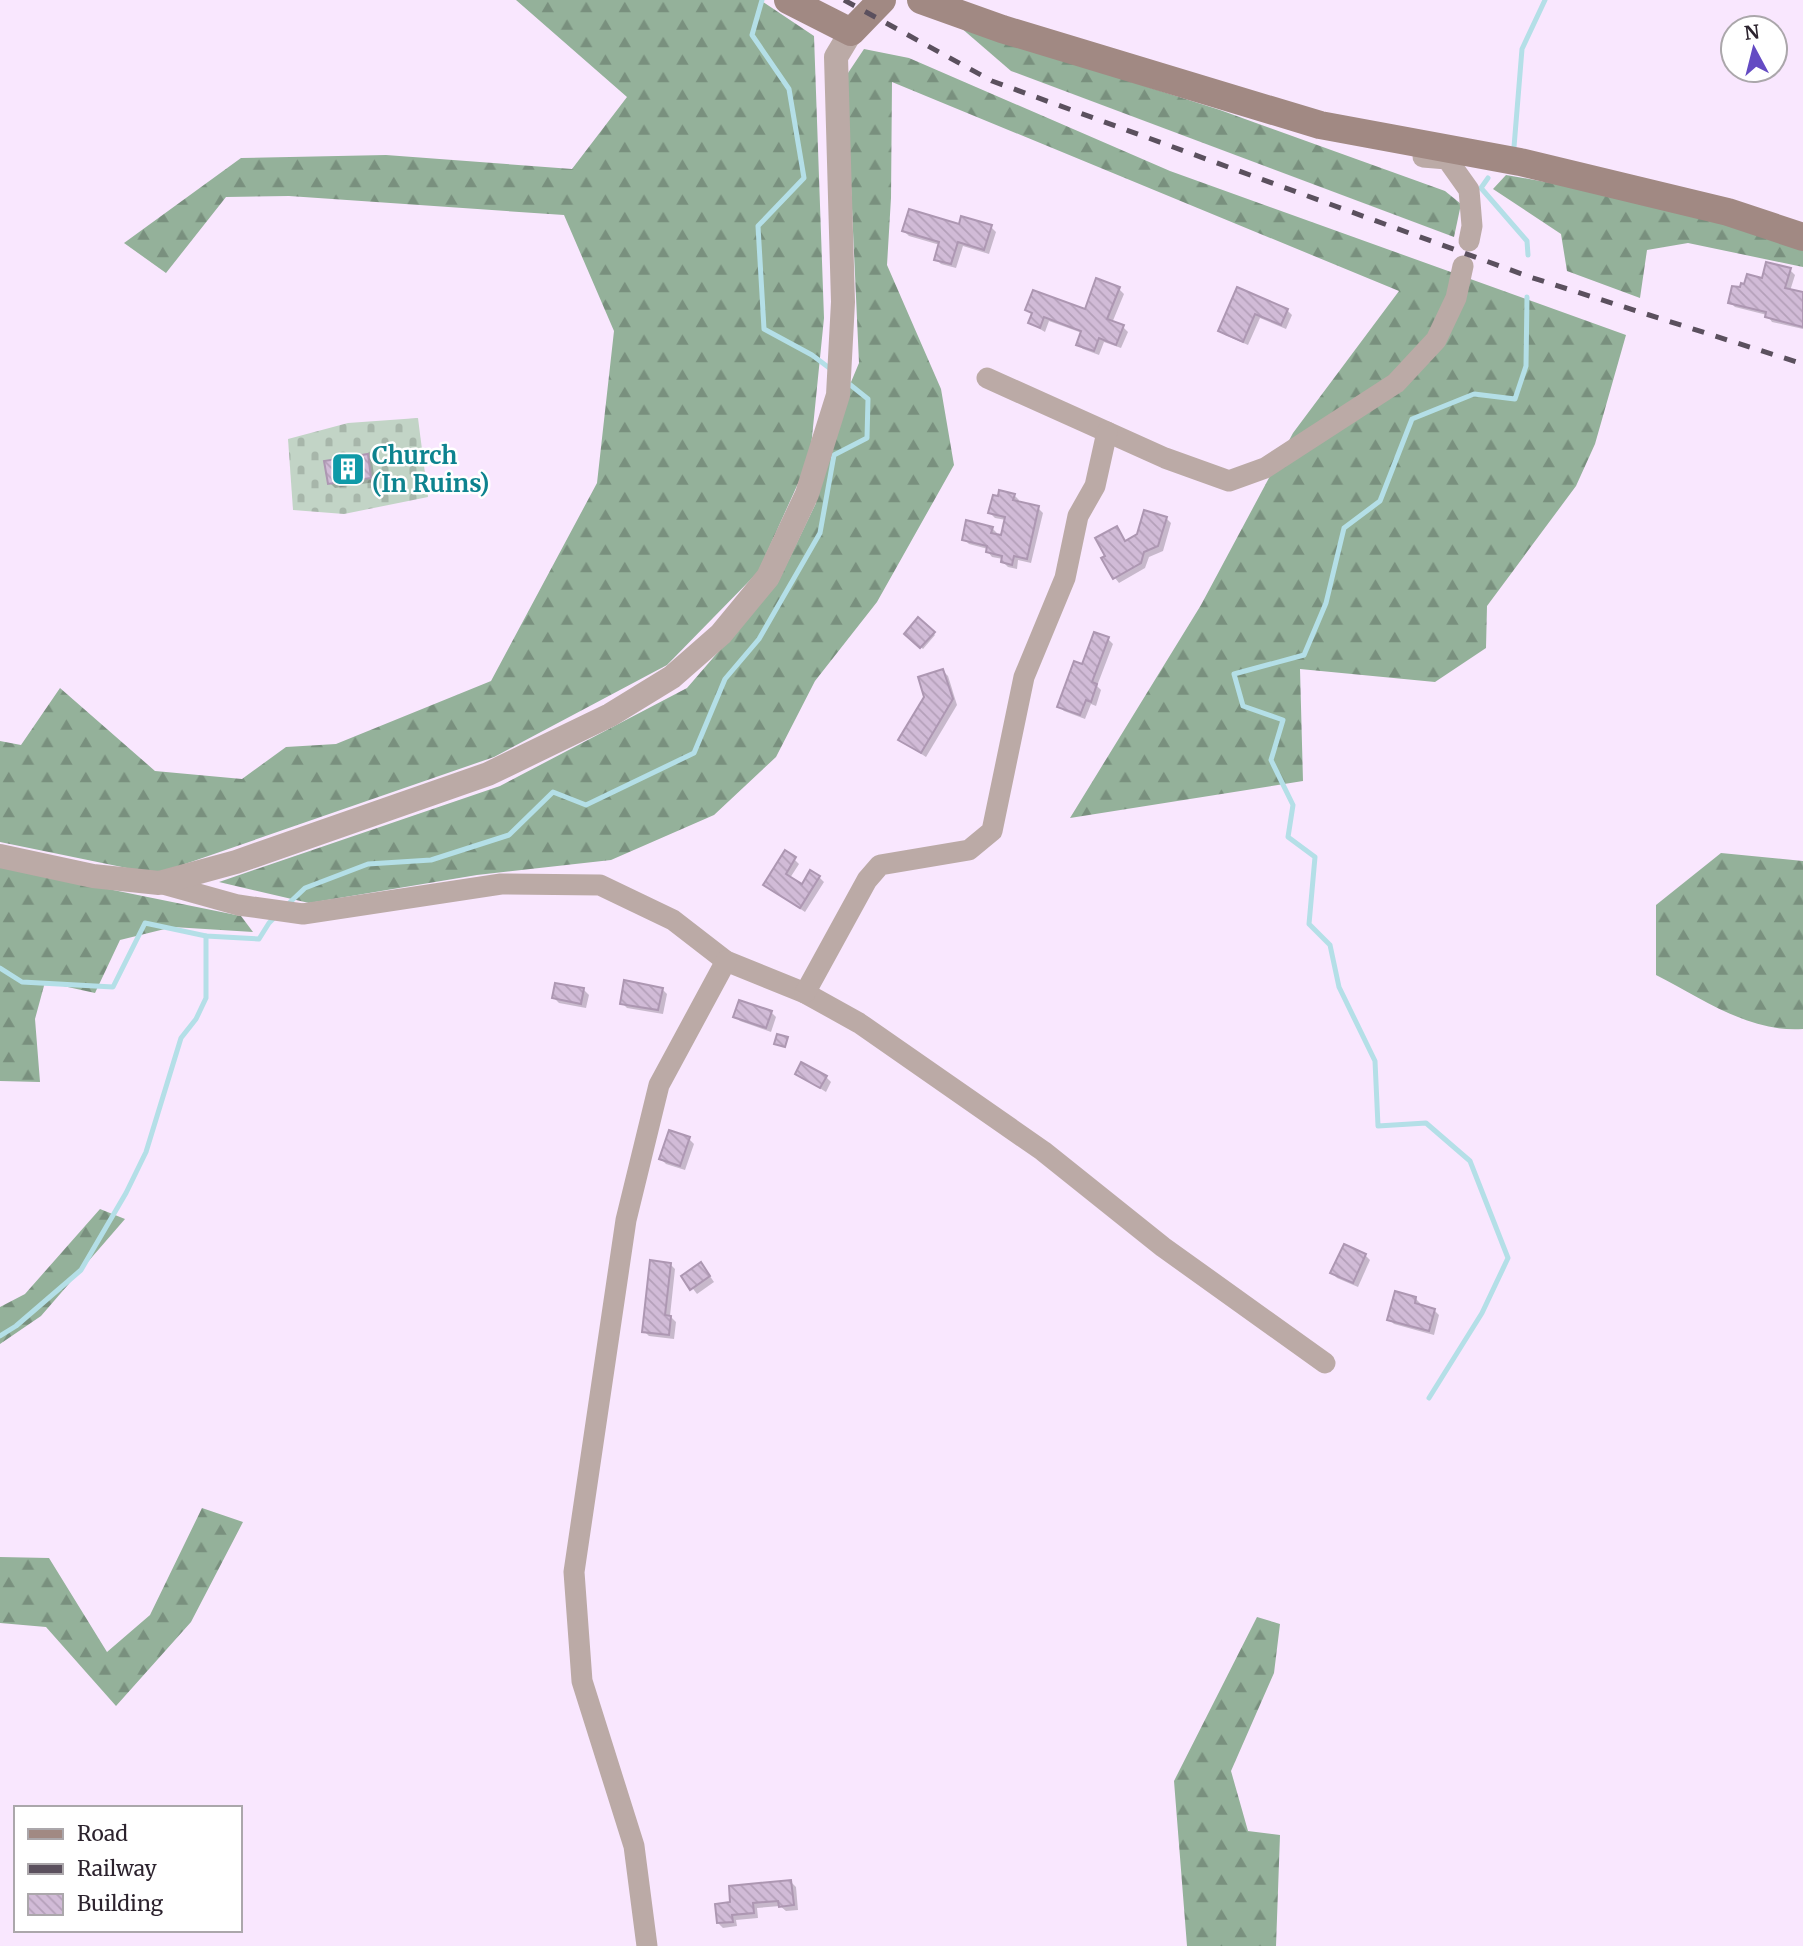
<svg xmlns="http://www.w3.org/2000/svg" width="1803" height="1946" font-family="Merriweather,serif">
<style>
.forest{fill:url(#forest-firs)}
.cemetery{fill:url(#cemetery-stones)}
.shadow{fill:#0003}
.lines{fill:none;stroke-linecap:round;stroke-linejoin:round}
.stream{stroke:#b4dfe7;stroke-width:5}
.building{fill:url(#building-back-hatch);stroke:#ad97b2;stroke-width:2}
.minor{stroke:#bbaaa6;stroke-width:21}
.tertiary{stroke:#bbaaa6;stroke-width:24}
.secondary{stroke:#a18983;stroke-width:28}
.rail{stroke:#5b505e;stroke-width:5;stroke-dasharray:12 12;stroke-linecap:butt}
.labels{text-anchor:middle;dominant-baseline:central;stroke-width:5;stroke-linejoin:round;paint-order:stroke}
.culture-label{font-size:24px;font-weight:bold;fill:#0d838f;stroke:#fff;text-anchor:start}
</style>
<defs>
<pattern id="forest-firs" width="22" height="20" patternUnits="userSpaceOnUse" patternTransform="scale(1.75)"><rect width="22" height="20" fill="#94b19a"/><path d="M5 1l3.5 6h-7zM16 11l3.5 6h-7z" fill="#79907e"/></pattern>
<pattern id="cemetery-stones" width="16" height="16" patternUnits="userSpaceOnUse" patternTransform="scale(1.75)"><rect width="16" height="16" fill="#c2d4c6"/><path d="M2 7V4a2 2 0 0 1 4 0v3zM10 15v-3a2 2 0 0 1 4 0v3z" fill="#a7b6aa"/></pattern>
<pattern id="building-back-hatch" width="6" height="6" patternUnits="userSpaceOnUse" patternTransform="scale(1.75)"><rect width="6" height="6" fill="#d1bbd7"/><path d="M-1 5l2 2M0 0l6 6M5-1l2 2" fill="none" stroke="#b4a0b9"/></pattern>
</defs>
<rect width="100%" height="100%" fill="#f9e7fe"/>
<g class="forest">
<polygon points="516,0 760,0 814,36 824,318 810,457 758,572 667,665 494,757 156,874 0,842 0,741 21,745 60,688 155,771 242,779 286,747 336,744 491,681 597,483 614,331 564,215 289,196 226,197 166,273 124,243 241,158 386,155 572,169 627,97"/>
<polygon points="960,27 1220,110 1445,191 1461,204 1454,237 1011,71"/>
<polygon points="864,49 909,58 1170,171 1626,335 1595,444 1576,486 1487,606 1486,648 1435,682 1300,669 1303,781 1070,818 1201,605 1293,433 1399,291 892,82 891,198 887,265 941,389 954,465 877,602 815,681 776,757 714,815 611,860 477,875 309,903 219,882 500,786 687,688 777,584 816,503 818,461 859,363 846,76"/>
<path d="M1506 175C1606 192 1707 215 1803 248V267L1688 243 1647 250 1640 298 1567 271 1561 234 1493 189Z"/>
<path d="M1721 853 1803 861V1029C1750 1033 1701 998 1656 975V905Z"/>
<polygon points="0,867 241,916 253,932 173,927 120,940 95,993 45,982 35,1019 40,1082 0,1081"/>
<polygon points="100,1209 125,1219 41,1316 0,1344 0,1307 25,1294"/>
<polygon points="202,1508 243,1522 191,1622 116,1706 46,1627 0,1623 0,1557 49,1558 107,1652 150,1615"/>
<polygon points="1257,1617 1280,1624 1274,1673 1231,1771 1248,1831 1280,1835 1276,1946 1187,1946 1174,1781"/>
</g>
<polygon class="cemetery" points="418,418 428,497 344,514 293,510 288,439 348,423"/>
<g class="shadow">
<polygon points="960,226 991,227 996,232 989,254 963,246 956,268 941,264 936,259 940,245 909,236 904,231"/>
<polygon points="1790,270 1795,275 1790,291 1803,294 1803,329 1772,322 1767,315 1735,307 1730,302 1741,289"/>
<polygon points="1119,289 1124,294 1112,323 1123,327 1128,332 1121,348 1104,342 1099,355 1083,349 1078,345 1082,333 1049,321 1045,332 1030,323 1033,315 1027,310 1086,312"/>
<polygon points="1237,290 1287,310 1292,315 1286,329 1260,318 1248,345 1225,335 1220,331"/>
<polygon points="367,456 372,461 375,482 335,488 330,483"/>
<polygon points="1014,495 1019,500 1018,503 1038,508 1043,513 1031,563 1018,560 1017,569 1008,567 1003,562 1003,559 992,557 988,552 988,549 969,544 964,539 992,528 997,533 996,536 1002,537 1006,520 995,518 990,513"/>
<polygon points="1166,518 1171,523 1163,551 1149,557 1145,568 1119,583 1115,578 1108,556 1116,529 1126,542"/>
<polygon points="918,620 935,635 923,649 906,633"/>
<polygon points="1108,639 1113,644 1097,686 1101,690 1096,706 1091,704 1085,719 1064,711 1059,706 1083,666"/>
<polygon points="943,671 948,676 957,705 926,757 900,740"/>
<polygon points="794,859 799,864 790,878 802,886 819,877 824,882 805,912 765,885"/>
<polygon points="662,989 667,994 663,1014 627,1008 622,1003"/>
<polygon points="584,990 589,995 586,1008 559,1003 554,998"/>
<polygon points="771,1012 776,1017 771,1032 740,1021 735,1016"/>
<polygon points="797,1074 826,1077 831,1082 826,1092"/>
<polygon points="689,1139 694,1144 685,1170 666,1164 661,1159"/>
<polygon points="1365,1255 1370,1260 1358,1287 1337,1278 1332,1273"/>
<polygon points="670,1264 675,1269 670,1316 676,1322 674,1339 649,1336 644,1331"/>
<polygon points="705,1269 714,1282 697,1294 683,1276"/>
<polygon points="1415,1298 1420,1303 1420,1306 1434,1310 1439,1315 1434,1335 1394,1324 1389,1319"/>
<polygon points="791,1882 796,1887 798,1910 786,1911 780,1906 757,1908 758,1918 736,1920 737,1926 723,1928 718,1923 732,1904"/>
</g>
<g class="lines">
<g class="stream">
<polyline points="762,0 752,35 789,89 804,178 758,226 764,329 812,355 832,370"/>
<polyline points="1514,147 1522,49 1545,0"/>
<polyline points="1488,178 1481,188 1527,241 1528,255"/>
<polyline points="285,907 305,888 368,864 431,860 509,835 553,792 586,805 694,753 725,679 759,639 820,533 834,455 867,438 868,399 848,383"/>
<polyline points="0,968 22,982 113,987 145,923 206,936 259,939 269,923 276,916"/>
<polyline points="0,1336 16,1326 81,1270 126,1193 146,1152 181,1038 196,1019 206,998 206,936"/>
<polyline points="1429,1398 1482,1313 1508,1258 1470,1161 1426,1123 1378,1126 1375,1061 1339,987 1330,945 1309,924 1315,857 1288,837 1293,805 1271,760 1283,720 1243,706 1234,674 1304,655 1326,603 1344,528 1380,501 1412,419 1474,394 1515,399 1526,366 1527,297"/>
</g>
</g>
<g class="building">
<polygon points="909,209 959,224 961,216 992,225 984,250 958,242 951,264 934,260 939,242 902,231"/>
<polygon points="1766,262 1791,268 1785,288 1803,292 1803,327 1765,317 1766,312 1728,303 1732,286 1740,287 1741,283 1744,284 1747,274 1762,278"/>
<polygon points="1096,278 1120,287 1107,319 1124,325 1116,345 1099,338 1094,351 1076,345 1081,331 1044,317 1040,328 1028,323 1032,313 1025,310 1033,290 1085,309"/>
<polygon points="1237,287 1288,309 1281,325 1255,314 1243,342 1218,331"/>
<polygon points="368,454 371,478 328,484 324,461"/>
<polygon points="999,490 1015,494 1013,500 1039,506 1027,559 1014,556 1012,565 1001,562 1002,556 986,552 987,546 962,540 966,520 993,527 991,533 1001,535 1005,517 988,513 993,495 998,496"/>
<polygon points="1144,510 1167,517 1158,546 1144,552 1141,563 1113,579 1101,558 1105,556 1095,538 1117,526 1125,541 1137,534"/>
<polygon points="918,617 935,632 920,648 904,634"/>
<polygon points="1094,632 1109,637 1092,682 1097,684 1091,702 1086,700 1080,715 1057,707 1074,661 1082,664"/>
<polygon points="943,669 953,699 921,753 898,740 924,697 918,677"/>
<polygon points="785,850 796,857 786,874 802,884 810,870 820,876 800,908 763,885"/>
<polygon points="624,980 663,988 658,1010 620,1004"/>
<polygon points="555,983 584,988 581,1004 552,998"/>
<polygon points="739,1000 772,1011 766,1028 733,1017"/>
<polygon points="777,1034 788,1037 785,1047 774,1044"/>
<polygon points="801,1062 827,1076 820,1088 795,1074"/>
<polygon points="669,1130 690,1137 680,1166 659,1159"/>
<polygon points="1344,1244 1366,1254 1353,1283 1330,1273"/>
<polygon points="650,1260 671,1263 665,1315 671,1316 669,1335 642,1332"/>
<polygon points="701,1262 710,1276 690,1290 681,1276"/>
<polygon points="1395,1291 1416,1297 1415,1303 1435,1309 1429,1331 1387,1320"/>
<polygon points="791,1880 794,1905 779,1907 778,1901 753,1903 754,1913 732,1915 733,1922 717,1923 715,1904 730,1902 729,1886"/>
</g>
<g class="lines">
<g class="minor">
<polyline points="1423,157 1447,159 1469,190 1472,226 1469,241"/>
<polyline points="987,378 1165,458 1229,481 1265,468 1396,383 1436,340 1456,298 1463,266"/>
<polyline points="159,883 238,905 303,914 501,884 600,885 673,920 726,961 805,993 859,1023 1043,1151 1163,1247 1325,1363"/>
<polyline points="805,993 867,880 880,865 969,850 992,831 1024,677 1065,578 1078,516 1095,486 1107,432"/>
<polyline points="647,1946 634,1846 582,1681 574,1572 626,1220 659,1085 726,961"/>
</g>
<polyline class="tertiary" points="0,856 93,876 159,883 236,862 488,774 610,715 672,677 721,634 768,577 807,494 838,395 843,302 836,57 851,32"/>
<g class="secondary">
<polyline points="788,0 851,32 882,0"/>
<polyline points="921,0 1002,29 1320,125 1520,162 1728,212 1803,237"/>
</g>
<polyline class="rail" points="844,0 992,81 1530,277 1803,364"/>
</g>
<defs>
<g id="building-square" transform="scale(1.75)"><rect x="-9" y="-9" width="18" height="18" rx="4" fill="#0f9aa8" stroke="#fff"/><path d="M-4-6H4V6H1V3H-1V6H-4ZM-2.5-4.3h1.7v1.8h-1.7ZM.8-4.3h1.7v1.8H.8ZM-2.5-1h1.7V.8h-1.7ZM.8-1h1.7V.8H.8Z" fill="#fff"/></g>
</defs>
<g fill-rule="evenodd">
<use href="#building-square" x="348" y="469"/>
</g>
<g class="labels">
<g class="culture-label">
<text x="372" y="455">Church<tspan x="372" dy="28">(In Ruins)</tspan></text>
</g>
</g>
<rect x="14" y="1806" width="228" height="126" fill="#ffffff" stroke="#aba7ab" stroke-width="2"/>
<rect x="28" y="1829" width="35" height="10" fill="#a18983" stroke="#aba7ab" stroke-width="2"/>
<text x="77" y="1841" font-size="21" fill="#2c232e">Road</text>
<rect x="28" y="1864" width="35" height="10" fill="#5b505e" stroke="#aba7ab" stroke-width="2"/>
<text x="77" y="1876" font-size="21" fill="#2c232e">Railway</text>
<rect x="28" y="1894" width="35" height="21" fill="url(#building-back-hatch)" stroke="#aba7ab" stroke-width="2"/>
<text x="77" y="1911" font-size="21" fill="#2c232e">Building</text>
<g transform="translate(1754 49) rotate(353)"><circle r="33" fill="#ffffff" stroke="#aba7ab" stroke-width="2"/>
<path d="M0-5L12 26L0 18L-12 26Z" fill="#644bc3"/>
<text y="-10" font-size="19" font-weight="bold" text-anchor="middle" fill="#2c232e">N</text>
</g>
</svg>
